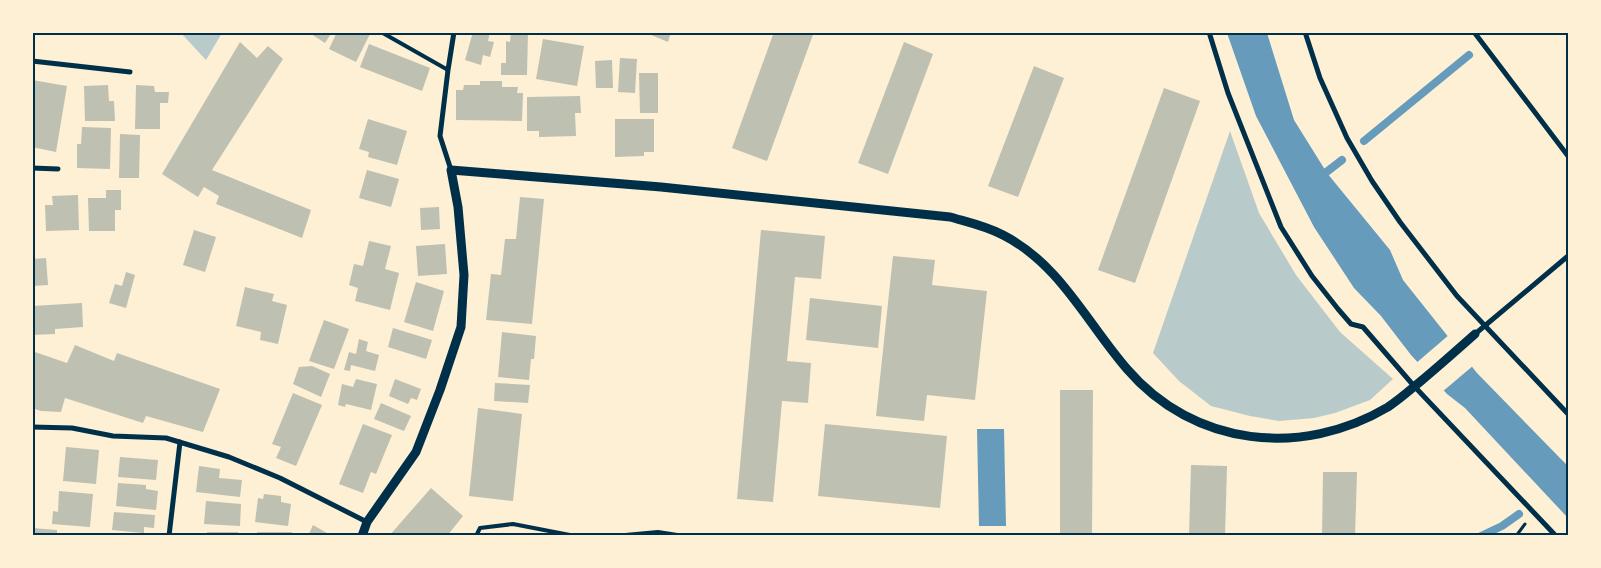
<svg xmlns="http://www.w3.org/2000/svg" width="1601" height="568" font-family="Overpass,sans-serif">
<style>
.green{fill:#b9caca}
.water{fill:#669bbc}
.pier{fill:#fdf0d5}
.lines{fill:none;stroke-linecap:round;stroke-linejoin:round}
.stream{stroke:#669bbc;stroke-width:8}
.building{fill:#bec0b2}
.path{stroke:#003049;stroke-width:3}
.service{stroke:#003049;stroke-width:4}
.minor{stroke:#003049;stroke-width:5}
.tertiary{stroke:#003049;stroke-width:9}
.neatline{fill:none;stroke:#003049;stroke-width:2}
</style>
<rect width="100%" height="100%" fill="#fdf0d5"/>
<g class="green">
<polygon points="181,33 222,33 206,60"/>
<polygon points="1230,131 1259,213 1296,275 1340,332 1393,379 1370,400 1335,413 1314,418 1279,421 1250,416 1211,406 1179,381 1153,353"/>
</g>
<g class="water">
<polygon points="1227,33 1267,33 1294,120 1327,173 1390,250 1403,280 1477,373 1557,455 1568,466 1568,518 1465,408 1447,394 1411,355 1381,316 1354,288 1314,227 1256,116"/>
<polygon points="977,429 1004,429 1006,526 979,526"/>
</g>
<polygon class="pier" points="1450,334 1474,365 1442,392 1415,364"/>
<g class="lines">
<g class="stream">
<polyline points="1364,141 1469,55"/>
<polyline points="1320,177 1342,160"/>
<polyline points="1481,536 1502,526 1519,514"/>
</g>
</g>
<g class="building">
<polygon points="308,32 332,32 325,43"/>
<polygon points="337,32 367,32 370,34 356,62 329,49"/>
<polygon points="473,32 490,32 488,41 494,42 490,57 483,55 481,65 465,60"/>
<polygon points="511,32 528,32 527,75 501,75 501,63 506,63 506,41 510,42"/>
<polygon points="644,32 671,32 668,42"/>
<polygon points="774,32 814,32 767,161 732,148"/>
<polygon points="543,39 584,46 577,86 536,79"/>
<polygon points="240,42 257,58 268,46 283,59 212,170 311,210 302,238 216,204 219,196 204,187 198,197 162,174"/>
<polygon points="904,42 933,54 888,174 858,163"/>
<polygon points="369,44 430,68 422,91 360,67"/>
<polygon points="620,58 637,59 635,93 618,92"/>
<polygon points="612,60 613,88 596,88 595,61"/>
<polygon points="1034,66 1064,78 1018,197 988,186"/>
<polygon points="639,73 658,73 658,113 640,113"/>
<polygon points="32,80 67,86 56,152 32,147"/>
<polygon points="480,81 502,81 502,87 518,87 517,93 523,93 522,121 456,120 456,90 463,90 464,85 480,85"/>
<polygon points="108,85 109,101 114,101 115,121 85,121 84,86"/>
<polygon points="136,85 154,86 155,92 169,92 168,103 160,103 160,129 135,129"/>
<polygon points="1164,88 1200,101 1135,283 1098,270"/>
<polygon points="580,96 581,113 575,113 576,136 539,137 539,131 527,131 527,97"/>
<polygon points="368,119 407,131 397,165 368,157 369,152 359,149"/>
<polygon points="615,119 654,119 654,152 644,152 644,156 615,157"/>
<polygon points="82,127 111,128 110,169 77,168 77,144 81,144"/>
<polygon points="120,134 140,135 139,178 119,178"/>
<polygon points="367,170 399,179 391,207 359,198"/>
<polygon points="106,190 121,190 121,210 115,210 115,231 89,231 88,198 106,198"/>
<polygon points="78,195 79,230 46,231 45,205 53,205 52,196"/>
<polygon points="520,197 544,199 532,324 486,320 491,274 501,275 505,239 516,239"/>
<polygon points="439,207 440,229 421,230 420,208"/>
<polygon points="194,230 216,237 205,272 183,265"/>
<polygon points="761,230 825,236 821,279 795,277 787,361 811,363 808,403 782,401 773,502 737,499"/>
<polygon points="369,241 391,246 385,269 399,273 390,310 355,301 358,288 349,285 354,264 363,266"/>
<polygon points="445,244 447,274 418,276 416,246"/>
<polygon points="893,256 935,260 932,285 987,291 975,400 927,395 924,421 876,416"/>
<polygon points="46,258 48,285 32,286 32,259"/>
<polygon points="126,272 135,275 126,308 109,303 115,284 122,286"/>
<polygon points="416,282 444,291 433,331 404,322"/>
<polygon points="245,287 274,294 272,301 287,305 278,344 260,340 261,332 236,326"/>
<polygon points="810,298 882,306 878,348 806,340"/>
<polygon points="82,303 83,327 55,329 55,334 32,335 32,306"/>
<polygon points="324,320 349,329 334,369 309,361"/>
<polygon points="393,328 432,340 426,359 388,347"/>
<polygon points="502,332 536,336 534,359 531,359 529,380 498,377"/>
<polygon points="359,339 368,342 366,351 379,355 375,371 351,365 350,371 344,370 349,352 356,354"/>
<polygon points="75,345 114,361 117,353 220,389 203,432 146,416 143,423 65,398 61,412 41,411 32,408 32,351 67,363"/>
<polygon points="312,366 330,374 321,397 293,384 299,367"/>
<polygon points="356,379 377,384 371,410 346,404 345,407 338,405 342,384 353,387"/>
<polygon points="395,379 421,389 417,400 411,398 408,404 389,396"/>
<polygon points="495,383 530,385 528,403 494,401"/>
<polygon points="1060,390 1093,390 1092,536 1060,536"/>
<polygon points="293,393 322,405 296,466 276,458 281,447 272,444"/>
<polygon points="381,403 411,416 404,431 374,419"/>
<polygon points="478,408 522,414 513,501 469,496"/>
<polygon points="363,424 392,435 376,474 371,472 363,493 339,484"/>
<polygon points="825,424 947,436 940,508 818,496"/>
<polygon points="66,447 99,450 96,484 63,481"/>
<polygon points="120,457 158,460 156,480 118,477"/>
<polygon points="1191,465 1227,466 1225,536 1189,536"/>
<polygon points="199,466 220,469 219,478 242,480 240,497 196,492"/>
<polygon points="1323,472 1357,472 1355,536 1322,536"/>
<polygon points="118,483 146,485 146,489 158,491 156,510 116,506"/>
<polygon points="431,488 463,516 447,536 389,536"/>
<polygon points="59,491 93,494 90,527 52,524 53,511 58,512"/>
<polygon points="264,494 281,496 281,502 291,504 288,526 255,522 258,498 263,499"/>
<polygon points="206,501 241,504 240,526 204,524"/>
<polygon points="114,512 155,515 154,528 144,527 144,533 112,530"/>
<polygon points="313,525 332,536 308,536"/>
<polygon points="32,528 57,530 57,536 32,536"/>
<rect x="207" y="532" width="31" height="4"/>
<rect x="257" y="532" width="35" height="4"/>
</g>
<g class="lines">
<polyline class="path" points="1516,536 1525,524"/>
<g class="service">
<polyline points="381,32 448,70"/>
<polyline points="476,536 480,528 513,524 575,536"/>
<polyline points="614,536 658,532 684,536"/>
</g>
<g class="minor">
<polyline points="1209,32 1228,93 1281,227 1312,276 1338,309 1351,324 1363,327 1414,386 1556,536"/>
<polyline points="1305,32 1320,78 1347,138 1372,181 1400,222 1457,296 1568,414"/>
<polyline points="1474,32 1568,156"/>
<polyline points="32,61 130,72"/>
<polyline points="32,168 58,169"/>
<polyline points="451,170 440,136 448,70 454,32"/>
<polyline points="1475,334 1568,256"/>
<polyline points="32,427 72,428 113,436 166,438 229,457 280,478 367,522"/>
<polyline points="169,536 180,442"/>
</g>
<path class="tertiary" d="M362 536 367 522 416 452 440 390 461 327 464 275 458 207 451 170 661 187 950 217C967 222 986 226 1003 235 1060 264 1087 323 1127 369 1194 447 1302 458 1388 407 1400 399 1410 390 1421 381 1439 366 1457 350 1475 334"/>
</g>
<rect width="1601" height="568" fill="none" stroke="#fdf0d5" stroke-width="68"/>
<rect x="34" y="34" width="1533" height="500" class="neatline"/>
</svg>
